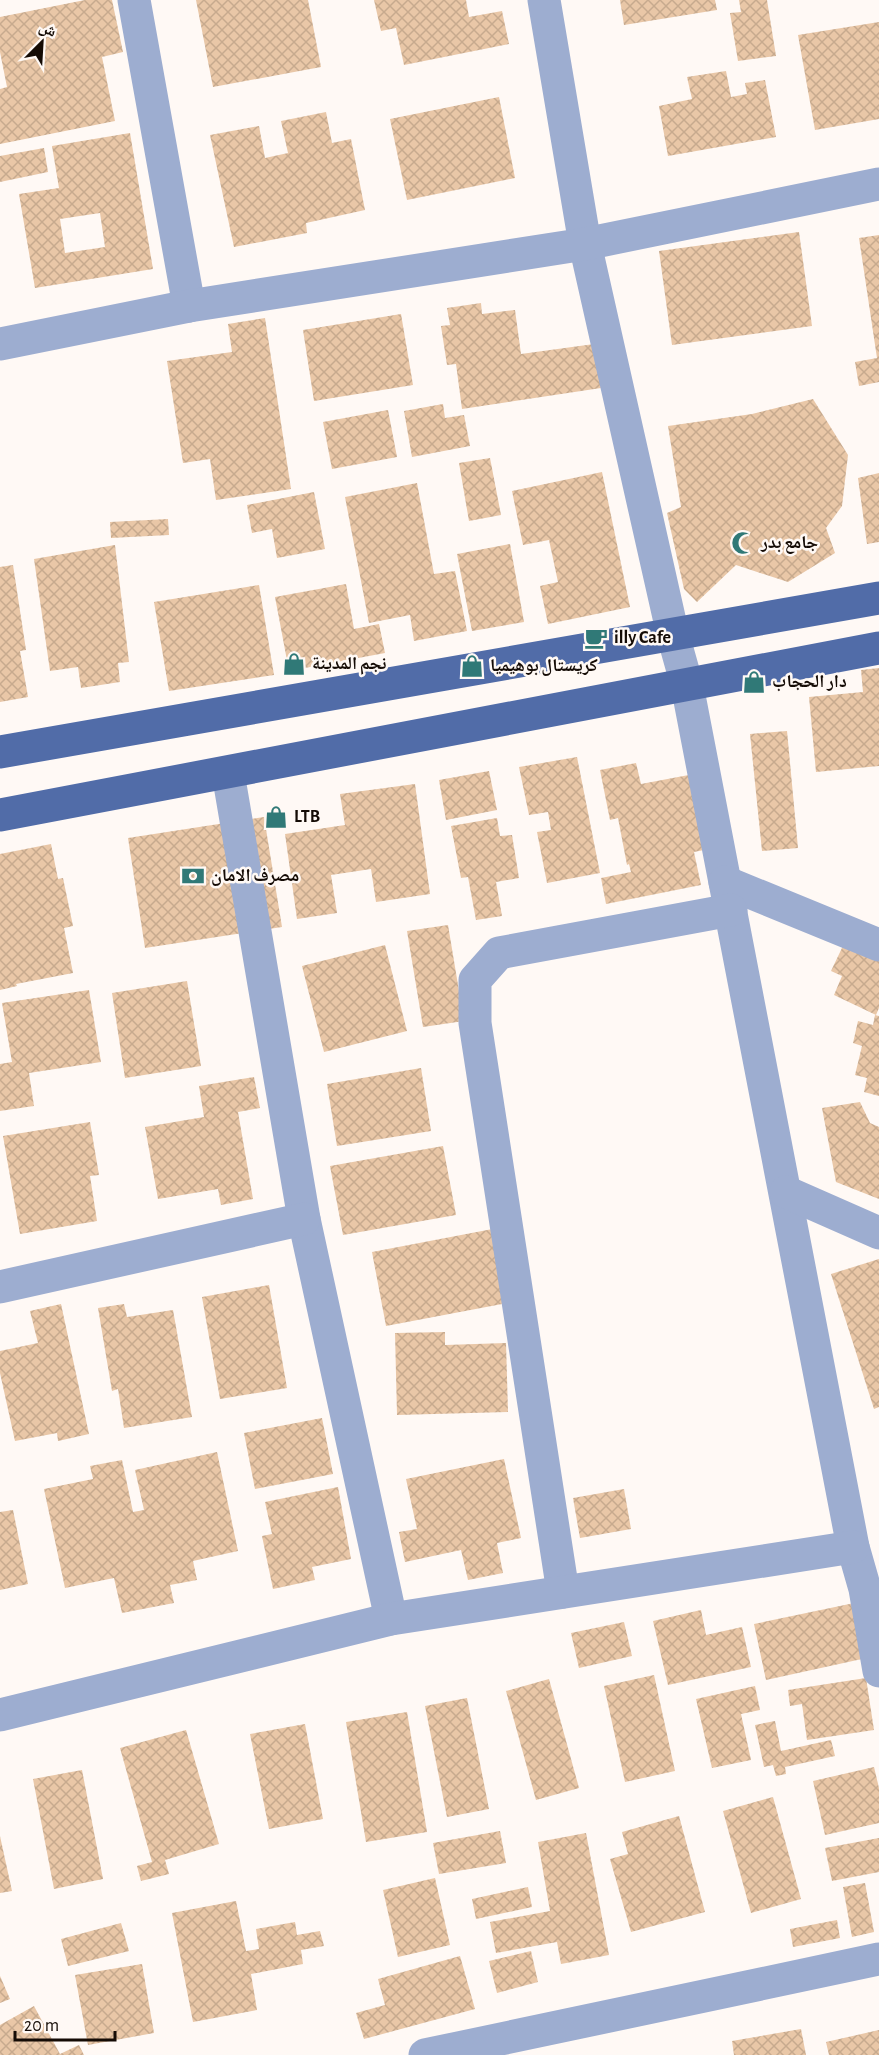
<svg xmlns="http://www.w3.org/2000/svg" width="879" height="2055" font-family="'Alegreya Sans','Noto Naskh Arabic',sans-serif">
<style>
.building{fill:url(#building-cross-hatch);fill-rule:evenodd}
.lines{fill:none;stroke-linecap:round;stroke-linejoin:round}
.minor{stroke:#9dadd0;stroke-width:33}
.major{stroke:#516ca8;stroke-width:33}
.labels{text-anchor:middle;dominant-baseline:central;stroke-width:5;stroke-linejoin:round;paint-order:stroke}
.poi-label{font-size:18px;font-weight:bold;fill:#140b05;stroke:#fff9f5;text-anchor:start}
</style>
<defs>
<pattern id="building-cross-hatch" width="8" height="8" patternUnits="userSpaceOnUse" patternTransform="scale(1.5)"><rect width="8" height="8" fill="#e9c7a7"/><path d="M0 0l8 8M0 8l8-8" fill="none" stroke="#c7aa8e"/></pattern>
</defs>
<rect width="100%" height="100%" fill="#fff9f5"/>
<g class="building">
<polygon points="85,0 112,0 123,52 102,57 115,121 0,144 0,89 7,87 0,52 0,17"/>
<polygon points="196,0 308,0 321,67 213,87"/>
<polygon points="374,0 466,0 469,17 502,11 509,44 404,65 396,28 381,31"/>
<polygon points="620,0 715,0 717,10 624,25"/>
<polygon points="739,0 767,0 776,56 738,61 730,13 741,12"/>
<polygon points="879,22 879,119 815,130 798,35"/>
<polygon points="726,71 731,97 747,94 745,83 765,80 776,137 668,156 659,106 692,99 687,77"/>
<polygon points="499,97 515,178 407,200 390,119"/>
<polygon points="326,112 332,143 351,139 365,210 306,223 307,233 234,247 210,135 259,126 265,158 288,153 281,121"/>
<path d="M130 133 153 269 35 288 19 194 59 188 52 146ZM100 213 105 247 65 253 60 219Z"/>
<polygon points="44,148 48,172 0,182 0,156"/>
<polygon points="799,232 812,326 672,345 659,251"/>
<polygon points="879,235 879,382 859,386 855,362 877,358 859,238"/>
<polygon points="481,303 482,314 515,310 521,354 594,344 601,388 462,409 456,364 447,365 441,326 450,325 447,308"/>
<polygon points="401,314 413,385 314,401 303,330"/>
<polygon points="265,318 291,489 216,500 210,459 183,463 167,361 232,352 228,324"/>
<polygon points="813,399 848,455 842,506 826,528 835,553 788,582 736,565 697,602 684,589 667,513 681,507 668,426 752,414"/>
<polygon points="443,404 445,418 464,415 470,446 412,457 404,411"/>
<polygon points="388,410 397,457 332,469 323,422"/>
<polygon points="490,458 501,515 469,521 459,463"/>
<polygon points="602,472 630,607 548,624 540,586 558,582 549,540 523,545 512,491"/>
<polygon points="879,473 879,542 867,544 858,478"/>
<polygon points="417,483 434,574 455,571 467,631 414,641 410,615 369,623 345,497"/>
<polygon points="314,492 325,549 277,558 272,529 252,533 247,505"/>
<polygon points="168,519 169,535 111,538 110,522"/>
<polygon points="510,544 524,622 472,631 457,554"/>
<polygon points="115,545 129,662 118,663 120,682 81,688 78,667 50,671 34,559"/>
<polygon points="13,565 26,650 20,651 28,697 0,702 0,567"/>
<polygon points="346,584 354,629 379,624 385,653 289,671 275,597"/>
<polygon points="259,585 274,675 169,691 154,602"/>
<polygon points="879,668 879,766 816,772 809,697 863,692 861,670"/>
<polygon points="787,731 798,848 762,851 750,734"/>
<polygon points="577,757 600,873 547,883 537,832 551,830 548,812 529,815 519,767"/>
<polygon points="636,763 641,784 694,774 709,849 694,852 701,885 606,904 601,878 631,872 629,864 627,865 618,818 610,820 600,770"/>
<polygon points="489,771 497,810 446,820 439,780"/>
<polygon points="415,784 430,894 376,902 371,869 331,875 337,913 297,919 285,834 345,825 340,794"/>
<polygon points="264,817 282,927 145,948 128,838"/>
<polygon points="497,818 500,836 512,835 519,878 496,882 502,916 476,920 468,877 461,878 451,826"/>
<polygon points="51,844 58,879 63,878 73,926 64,928 73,973 16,984 17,986 0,990 0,854"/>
<polygon points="448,925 464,1021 423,1027 407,931"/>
<polygon points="851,929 879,943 879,1008 876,1015 834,995 842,976 831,971"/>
<polygon points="385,945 407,1031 324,1052 302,966"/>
<polygon points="187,981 201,1066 125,1078 112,993"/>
<polygon points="89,990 101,1062 29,1073 34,1106 0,1111 0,1064 12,1062 2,1003"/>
<polygon points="875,1015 879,1016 879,1096 864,1092 867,1078 855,1075 862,1046 853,1043 858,1021 873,1025"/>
<polygon points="421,1068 431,1131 337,1146 327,1084"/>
<polygon points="254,1077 260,1108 238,1112 253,1199 221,1205 218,1189 158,1199 145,1127 204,1117 199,1086"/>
<polygon points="860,1102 870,1123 879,1127 879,1199 836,1182 822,1108"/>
<polygon points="90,1122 99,1175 90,1176 97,1221 20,1234 3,1136"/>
<polygon points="443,1146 456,1215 343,1235 330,1166"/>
<polygon points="503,1227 518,1301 386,1326 372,1252"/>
<polygon points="879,1259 879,1407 874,1409 831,1274"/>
<polygon points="269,1285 287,1388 220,1399 202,1297"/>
<polygon points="61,1304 89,1434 58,1441 57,1433 15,1441 0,1373 0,1351 38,1343 30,1311"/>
<polygon points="124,1304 127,1317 173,1310 192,1417 124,1428 118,1389 112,1391 98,1308"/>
<polygon points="445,1332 445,1345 506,1343 508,1412 397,1415 395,1333"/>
<polygon points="322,1418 333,1474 255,1489 244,1433"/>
<polygon points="217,1452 238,1551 193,1561 197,1580 170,1585 174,1603 122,1613 114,1578 65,1588 44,1489 93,1479 90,1466 122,1460 133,1512 144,1510 135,1470"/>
<polygon points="504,1459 521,1538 497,1543 503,1573 468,1580 461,1550 405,1562 399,1532 417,1529 406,1479"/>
<polygon points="338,1487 351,1559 312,1567 315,1580 273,1589 262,1536 272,1534 265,1502"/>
<polygon points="624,1489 631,1529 580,1538 573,1498"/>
<polygon points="13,1510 28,1584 0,1590 0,1512"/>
<polygon points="859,1602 871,1657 766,1680 754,1624"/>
<polygon points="701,1610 706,1635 742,1627 751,1667 668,1685 653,1621"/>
<polygon points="624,1622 632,1656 579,1668 571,1633"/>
<polygon points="654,1675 675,1771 625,1782 604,1686"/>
<polygon points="866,1678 874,1730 807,1740 802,1704 790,1706 788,1690"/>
<polygon points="549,1679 579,1788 536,1800 506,1691"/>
<polygon points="755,1686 760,1710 741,1714 751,1760 712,1768 696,1699"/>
<polygon points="467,1698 489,1809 447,1817 425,1706"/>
<polygon points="407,1712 427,1832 366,1842 346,1722"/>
<polygon points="775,1721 781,1751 831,1740 835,1756 785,1767 786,1774 776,1776 773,1765 764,1767 755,1725"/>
<polygon points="305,1724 323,1819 269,1829 250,1734"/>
<polygon points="186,1730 219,1844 165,1860 169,1874 141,1881 137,1866 152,1862 120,1748"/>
<polygon points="874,1767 879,1788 879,1823 825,1835 813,1781"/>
<polygon points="82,1770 103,1879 54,1889 33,1779"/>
<polygon points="773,1797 801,1899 751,1913 723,1811"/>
<polygon points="679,1816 705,1912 631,1932 610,1859 628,1854 622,1832"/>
<polygon points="500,1831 506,1863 439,1874 433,1843"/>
<polygon points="586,1833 609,1955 561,1964 557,1942 496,1953 490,1922 550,1911 538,1842"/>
<polygon points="0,1836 12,1891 0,1893"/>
<polygon points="879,1838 879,1872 832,1881 825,1848"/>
<polygon points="435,1878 450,1945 398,1957 383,1890"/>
<polygon points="865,1883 874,1932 852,1937 843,1887"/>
<polygon points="528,1887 532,1907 476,1919 472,1899"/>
<polygon points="236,1901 246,1951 259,1949 256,1929 295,1922 297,1935 320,1931 324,1946 301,1950 303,1964 251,1974 257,2010 193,2022 172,1913"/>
<polygon points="837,1920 840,1938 793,1947 790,1929"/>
<polygon points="121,1923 129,1951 68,1966 61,1939"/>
<polygon points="531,1951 538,1982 497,1993 489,1961"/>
<polygon points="460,1956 475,2009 364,2039 356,2013 385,2005 378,1979"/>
<polygon points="142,1964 154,2033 88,2045 75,1975"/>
<polygon points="0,1976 10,1999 0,2003"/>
<polygon points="34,2006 60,2054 79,2045 84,2055 0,2055 0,2025"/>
<polygon points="801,2029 806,2055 734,2055 732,2041"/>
<polygon points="879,2030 879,2055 829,2055 826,2042"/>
</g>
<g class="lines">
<g class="minor">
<polyline points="134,0 189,306"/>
<polyline points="544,0 585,244 673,635 687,685 853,1547 865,1589 879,1671"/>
<polyline points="0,344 189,306 585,244 879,184"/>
<polyline points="228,773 304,1219 391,1619"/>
<polyline points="725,882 879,945"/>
<polyline points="786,1192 879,1233"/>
<polyline points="0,1287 304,1219"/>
<polyline points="563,1592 475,1023 475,980 499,953 731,910"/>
<polyline points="0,1715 391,1619 853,1547"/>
<polyline points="425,2055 879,1959"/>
</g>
<g class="major">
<polyline points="0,752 879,598"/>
<polyline points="0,815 879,648"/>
</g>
</g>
<defs>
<g id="mosque-bare" transform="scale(1.8)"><path d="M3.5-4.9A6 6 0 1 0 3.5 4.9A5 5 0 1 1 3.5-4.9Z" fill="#307977" stroke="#fff9f5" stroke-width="2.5" paint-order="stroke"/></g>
<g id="cafe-bare" transform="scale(1.8)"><path d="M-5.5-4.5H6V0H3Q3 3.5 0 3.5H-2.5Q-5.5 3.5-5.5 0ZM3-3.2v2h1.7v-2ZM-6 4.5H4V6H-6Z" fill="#307977" stroke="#fff9f5" stroke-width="2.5" paint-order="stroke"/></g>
<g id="shop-bare" transform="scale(1.8)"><path d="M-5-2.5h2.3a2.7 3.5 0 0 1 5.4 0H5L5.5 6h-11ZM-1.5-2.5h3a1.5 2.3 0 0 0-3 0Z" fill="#307977" stroke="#fff9f5" stroke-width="2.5" paint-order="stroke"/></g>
<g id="bank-bare" transform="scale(1.8)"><path d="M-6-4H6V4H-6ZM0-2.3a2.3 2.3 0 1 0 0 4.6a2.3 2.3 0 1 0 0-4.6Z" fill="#307977" stroke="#fff9f5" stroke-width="2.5" paint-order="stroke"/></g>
</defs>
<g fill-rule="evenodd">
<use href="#mosque-bare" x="743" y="543"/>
<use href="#cafe-bare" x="596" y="638"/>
<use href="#shop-bare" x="294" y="664"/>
<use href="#shop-bare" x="472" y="666"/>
<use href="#shop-bare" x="754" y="682"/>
<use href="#shop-bare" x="276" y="817"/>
<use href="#bank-bare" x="193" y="876"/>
</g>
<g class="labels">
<g class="poi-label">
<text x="761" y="543">جامع بدر</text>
<text x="614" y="638">illy Cafe</text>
<text x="312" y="664">نجم المدينة</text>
<text x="490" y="666">كريستال بوهيميا</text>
<text x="772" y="682">دار الحجاب</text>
<text x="294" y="817">LTB</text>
<text x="211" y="876">مصرف الامان</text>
</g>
</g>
<g transform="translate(42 42) rotate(24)" stroke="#fff9f5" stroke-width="4.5" paint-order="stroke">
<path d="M0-4.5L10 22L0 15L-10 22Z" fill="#140b05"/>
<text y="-9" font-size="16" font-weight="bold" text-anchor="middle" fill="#140b05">ش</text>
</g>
<path d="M15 2031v9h100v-9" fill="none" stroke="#140b05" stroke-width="3"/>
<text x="24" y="2031" font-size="18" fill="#140b05" stroke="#fff9f5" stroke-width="4.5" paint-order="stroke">20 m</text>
</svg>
